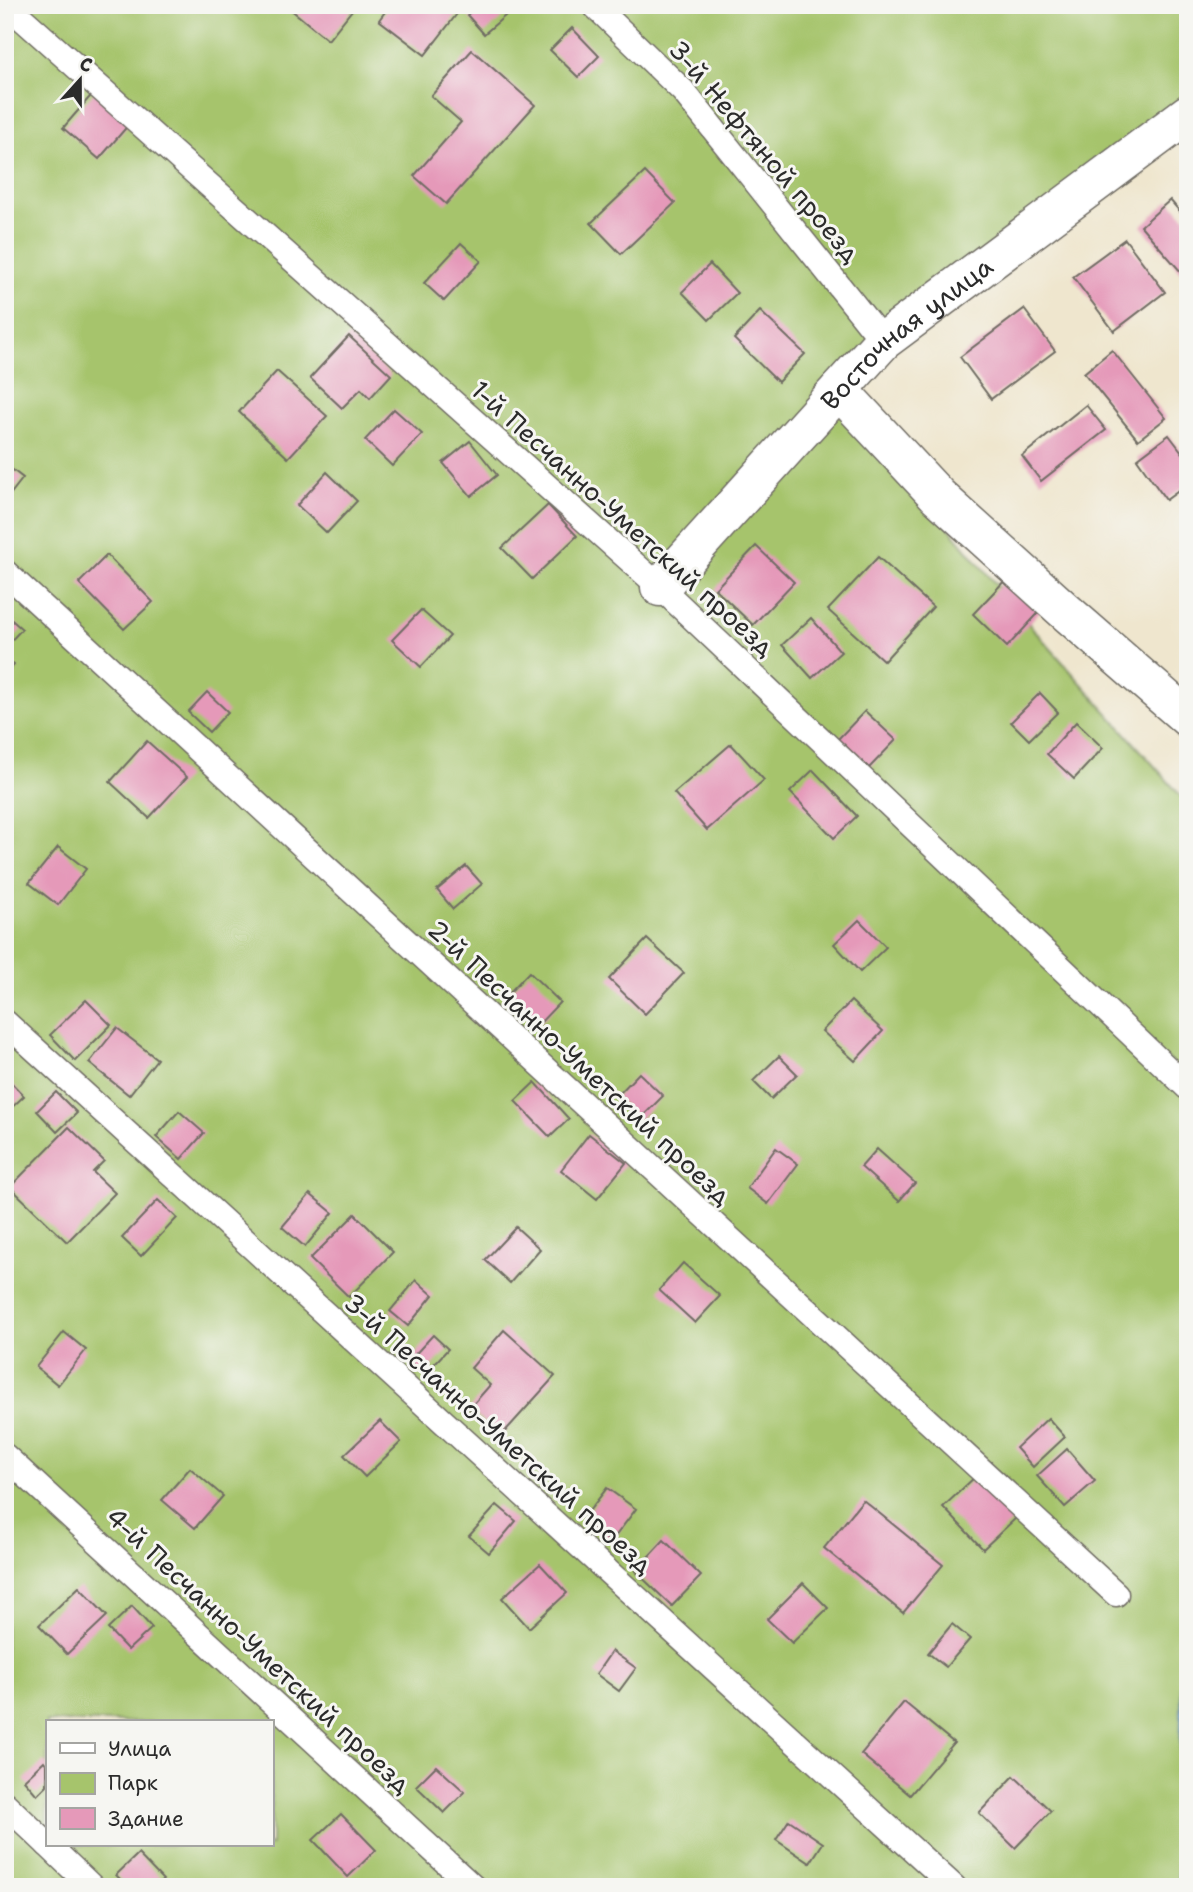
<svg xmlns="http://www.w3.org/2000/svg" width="1193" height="1892" font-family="'Shantell Sans',sans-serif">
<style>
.green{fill:#a6c46c;stroke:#68784c;stroke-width:2;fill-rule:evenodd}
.water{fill:#80bcf2;stroke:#56748e;stroke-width:2}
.building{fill:#e599b9}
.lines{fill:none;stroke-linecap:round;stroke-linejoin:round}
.service-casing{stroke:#706c64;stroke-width:27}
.minor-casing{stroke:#706c64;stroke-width:41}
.service{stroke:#fff;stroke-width:24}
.minor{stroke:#fff;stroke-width:38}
.labels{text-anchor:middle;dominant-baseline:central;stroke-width:6;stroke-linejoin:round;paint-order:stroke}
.street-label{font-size:26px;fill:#2b2b2b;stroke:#f6f6f2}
</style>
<rect width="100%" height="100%" fill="#f6f6f2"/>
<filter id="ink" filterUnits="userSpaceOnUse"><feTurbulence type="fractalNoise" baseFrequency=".0143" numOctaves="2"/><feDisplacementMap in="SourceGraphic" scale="14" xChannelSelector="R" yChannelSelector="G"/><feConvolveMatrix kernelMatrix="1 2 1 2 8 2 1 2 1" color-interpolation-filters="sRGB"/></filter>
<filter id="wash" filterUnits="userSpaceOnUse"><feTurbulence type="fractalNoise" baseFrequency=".00686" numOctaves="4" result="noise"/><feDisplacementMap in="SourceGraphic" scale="28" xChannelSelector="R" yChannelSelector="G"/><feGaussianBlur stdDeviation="1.57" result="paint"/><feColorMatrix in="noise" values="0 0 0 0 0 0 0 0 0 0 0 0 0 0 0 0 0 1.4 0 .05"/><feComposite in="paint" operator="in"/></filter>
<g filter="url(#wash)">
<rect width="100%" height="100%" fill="#efe6ce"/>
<path class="green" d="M5 5H1188V101L829 382 1021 615 1188 804V1596L1183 1608 1178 1887H5ZM47 1722H271V1845H47Z"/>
<polygon class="water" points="1188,1596 1188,1887 1178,1887 1183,1608"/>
<g id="blocks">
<g class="building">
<polygon points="291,5 356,5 328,40 289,8"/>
<polygon points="390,5 454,5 460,10 425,55 379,20"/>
<polygon points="478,5 509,5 513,9 484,34 467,15"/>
<polygon points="572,28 599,56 578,77 550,50"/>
<polygon points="472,50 535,105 446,204 414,176 461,122 431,96"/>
<polygon points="95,91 131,122 99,159 63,128"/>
<polygon points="645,172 675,203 621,254 591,223"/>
<polygon points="1170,200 1188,221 1188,280 1141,226"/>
<polygon points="1125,239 1165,292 1114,331 1073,277"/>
<polygon points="461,243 481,261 444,301 424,283"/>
<polygon points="710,264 737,293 709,320 682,292"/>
<polygon points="1024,309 1055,351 991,399 960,357"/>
<polygon points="760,311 805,354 778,382 734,339"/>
<polygon points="349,336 391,375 370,398 361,389 342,408 310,378"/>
<polygon points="1112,350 1166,418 1138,440 1084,373"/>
<polygon points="277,371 327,416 288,458 239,412"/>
<polygon points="1086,405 1106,430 1041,481 1022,456"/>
<polygon points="394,409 422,434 392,466 365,440"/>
<polygon points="1169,435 1188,460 1188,484 1166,500 1137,459"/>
<polygon points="470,441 497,475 471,496 443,463"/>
<polygon points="5,464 23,478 5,501"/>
<polygon points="327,472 357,501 327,533 297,505"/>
<polygon points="548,505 577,536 532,579 502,548"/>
<polygon points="756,546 794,582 753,625 715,589"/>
<polygon points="107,555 153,602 124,629 79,583"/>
<polygon points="878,557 933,607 884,661 828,610"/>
<polygon points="1010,575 1044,607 1007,647 973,614"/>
<polygon points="421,610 450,636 421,667 392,640"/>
<polygon points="5,614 22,629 5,647"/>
<polygon points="811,618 841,652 812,678 782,645"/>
<polygon points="5,657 14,665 5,675"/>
<polygon points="207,692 228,712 209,732 188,712"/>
<polygon points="1040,693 1058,712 1029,740 1011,722"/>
<polygon points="865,711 896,740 869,768 838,739"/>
<polygon points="1076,722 1103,748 1074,779 1047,754"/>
<polygon points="147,741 187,777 149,818 110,782"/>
<polygon points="731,744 764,780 707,830 674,793"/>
<polygon points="813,770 857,816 834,838 790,792"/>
<polygon points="58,847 86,869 58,905 29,883"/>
<polygon points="466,866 482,884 453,909 437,890"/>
<polygon points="859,920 886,947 860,972 834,944"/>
<polygon points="647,939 684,973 645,1014 609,979"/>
<polygon points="529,972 560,1002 537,1026 506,996"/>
<polygon points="86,1000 111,1025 75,1061 50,1035"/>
<polygon points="851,1001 883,1031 855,1061 822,1031"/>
<polygon points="117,1028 157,1059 129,1095 89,1063"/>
<polygon points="779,1056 797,1074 771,1099 753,1081"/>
<polygon points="639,1073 663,1096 639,1120 616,1097"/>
<polygon points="5,1076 24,1096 5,1114"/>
<polygon points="535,1082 569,1119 550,1137 515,1101"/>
<polygon points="56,1092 77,1113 57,1132 37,1111"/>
<polygon points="179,1111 204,1133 181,1159 156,1137"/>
<polygon points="69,1127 104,1161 93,1172 115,1193 67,1242 10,1187"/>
<polygon points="589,1134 626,1163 597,1199 561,1170"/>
<polygon points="776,1148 798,1164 768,1204 747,1188"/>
<polygon points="877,1149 915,1183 899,1201 861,1167"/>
<polygon points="310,1194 333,1213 305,1247 282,1227"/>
<polygon points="158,1200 177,1218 141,1256 122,1238"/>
<polygon points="355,1214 393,1252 349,1297 310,1259"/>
<polygon points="516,1227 540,1249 510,1283 485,1260"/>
<polygon points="683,1263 720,1296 695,1323 659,1290"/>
<polygon points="416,1280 433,1295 408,1326 390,1311"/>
<polygon points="504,1330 555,1376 500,1437 469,1409 490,1385 471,1368"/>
<polygon points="64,1332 86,1350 58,1385 36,1367"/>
<polygon points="433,1335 448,1349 424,1375 409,1361"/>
<polygon points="1048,1418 1065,1437 1033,1467 1016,1448"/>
<polygon points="380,1421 401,1442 365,1477 344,1455"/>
<polygon points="1067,1449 1095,1481 1065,1507 1037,1476"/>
<polygon points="190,1468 223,1496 195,1528 162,1500"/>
<polygon points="976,1476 1016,1518 983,1549 943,1507"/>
<polygon points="607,1488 636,1509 611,1542 582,1520"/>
<polygon points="863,1500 943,1565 903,1613 824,1548"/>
<polygon points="497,1505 516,1521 489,1553 469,1536"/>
<polygon points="664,1540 701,1576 672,1606 635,1571"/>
<polygon points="540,1564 567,1593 529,1628 502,1598"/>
<polygon points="803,1583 828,1608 792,1643 767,1619"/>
<polygon points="79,1587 107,1616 67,1654 39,1625"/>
<polygon points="132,1606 152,1628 128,1650 108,1629"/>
<polygon points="952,1624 970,1639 946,1667 928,1653"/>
<polygon points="612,1651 636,1668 619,1691 596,1674"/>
<polygon points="904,1702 954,1743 910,1795 861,1754"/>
<polygon points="44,1761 47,1765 47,1785 37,1795 24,1780"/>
<polygon points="436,1766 465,1792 444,1813 416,1786"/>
<polygon points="1014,1776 1051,1811 1015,1848 979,1813"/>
<polygon points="341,1814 376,1850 348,1877 313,1840"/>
<polygon points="789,1820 823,1843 810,1863 776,1840"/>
<polygon points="138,1854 163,1880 156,1887 128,1887 116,1875"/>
</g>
</g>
</g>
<g filter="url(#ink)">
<use href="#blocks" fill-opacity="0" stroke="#706c64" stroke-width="2"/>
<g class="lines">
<g class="service-casing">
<g id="service">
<polyline points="7,5 660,587 1188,1088"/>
<polyline points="594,5 683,91 883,341"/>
<polyline points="5,572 1116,1594"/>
<polyline points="5,1022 954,1887"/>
<polyline points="5,1456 473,1887"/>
<polyline points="5,1804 47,1844"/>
<polyline points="48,1845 92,1887"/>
</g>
</g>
<g class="minor-casing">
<g id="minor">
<polyline points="839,390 938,496 1065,611 1188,718"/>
<path id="s1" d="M660 587 883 341 1188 114"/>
</g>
</g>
<use href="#service" class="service"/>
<use href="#minor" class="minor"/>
</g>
</g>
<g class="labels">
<g class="street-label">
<text transform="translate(765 151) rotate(50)">3-й Нефтяной проезд</text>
<text stroke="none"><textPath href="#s1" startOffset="355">Восточная улица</textPath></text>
<text transform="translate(623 518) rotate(42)">1-й Песчанно-Уметский проезд</text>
<text transform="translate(580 1062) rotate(43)">2-й Песчанно-Уметский проезд</text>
<text transform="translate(499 1433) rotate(42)">3-й Песчанно-Уметский проезд</text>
<text transform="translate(259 1650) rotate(43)">4-й Песчанно-Уметский проезд</text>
</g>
</g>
<rect width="1193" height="1892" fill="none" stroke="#f6f6f2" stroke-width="28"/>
<rect x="46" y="1720" width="228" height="126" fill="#f6f6f2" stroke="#a5a5a2" stroke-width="2"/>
<rect x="60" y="1743" width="35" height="10" fill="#ffffff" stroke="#a5a5a2" stroke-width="2"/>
<text x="108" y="1756" font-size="21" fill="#2b2b2b">Улица</text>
<rect x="60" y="1773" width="35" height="21" fill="#a6c46c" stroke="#a5a5a2" stroke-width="2"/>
<text x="108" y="1790" font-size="21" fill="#2b2b2b">Парк</text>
<rect x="60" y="1808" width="35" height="21" fill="#e599b9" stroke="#a5a5a2" stroke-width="2"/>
<text x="108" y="1826" font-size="21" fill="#2b2b2b">Здание</text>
<g transform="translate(80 80) rotate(21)" stroke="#f6f6f2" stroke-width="5" paint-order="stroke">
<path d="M0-5L12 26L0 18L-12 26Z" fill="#2b2b2b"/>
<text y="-10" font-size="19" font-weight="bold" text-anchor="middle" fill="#2b2b2b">С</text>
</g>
</svg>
